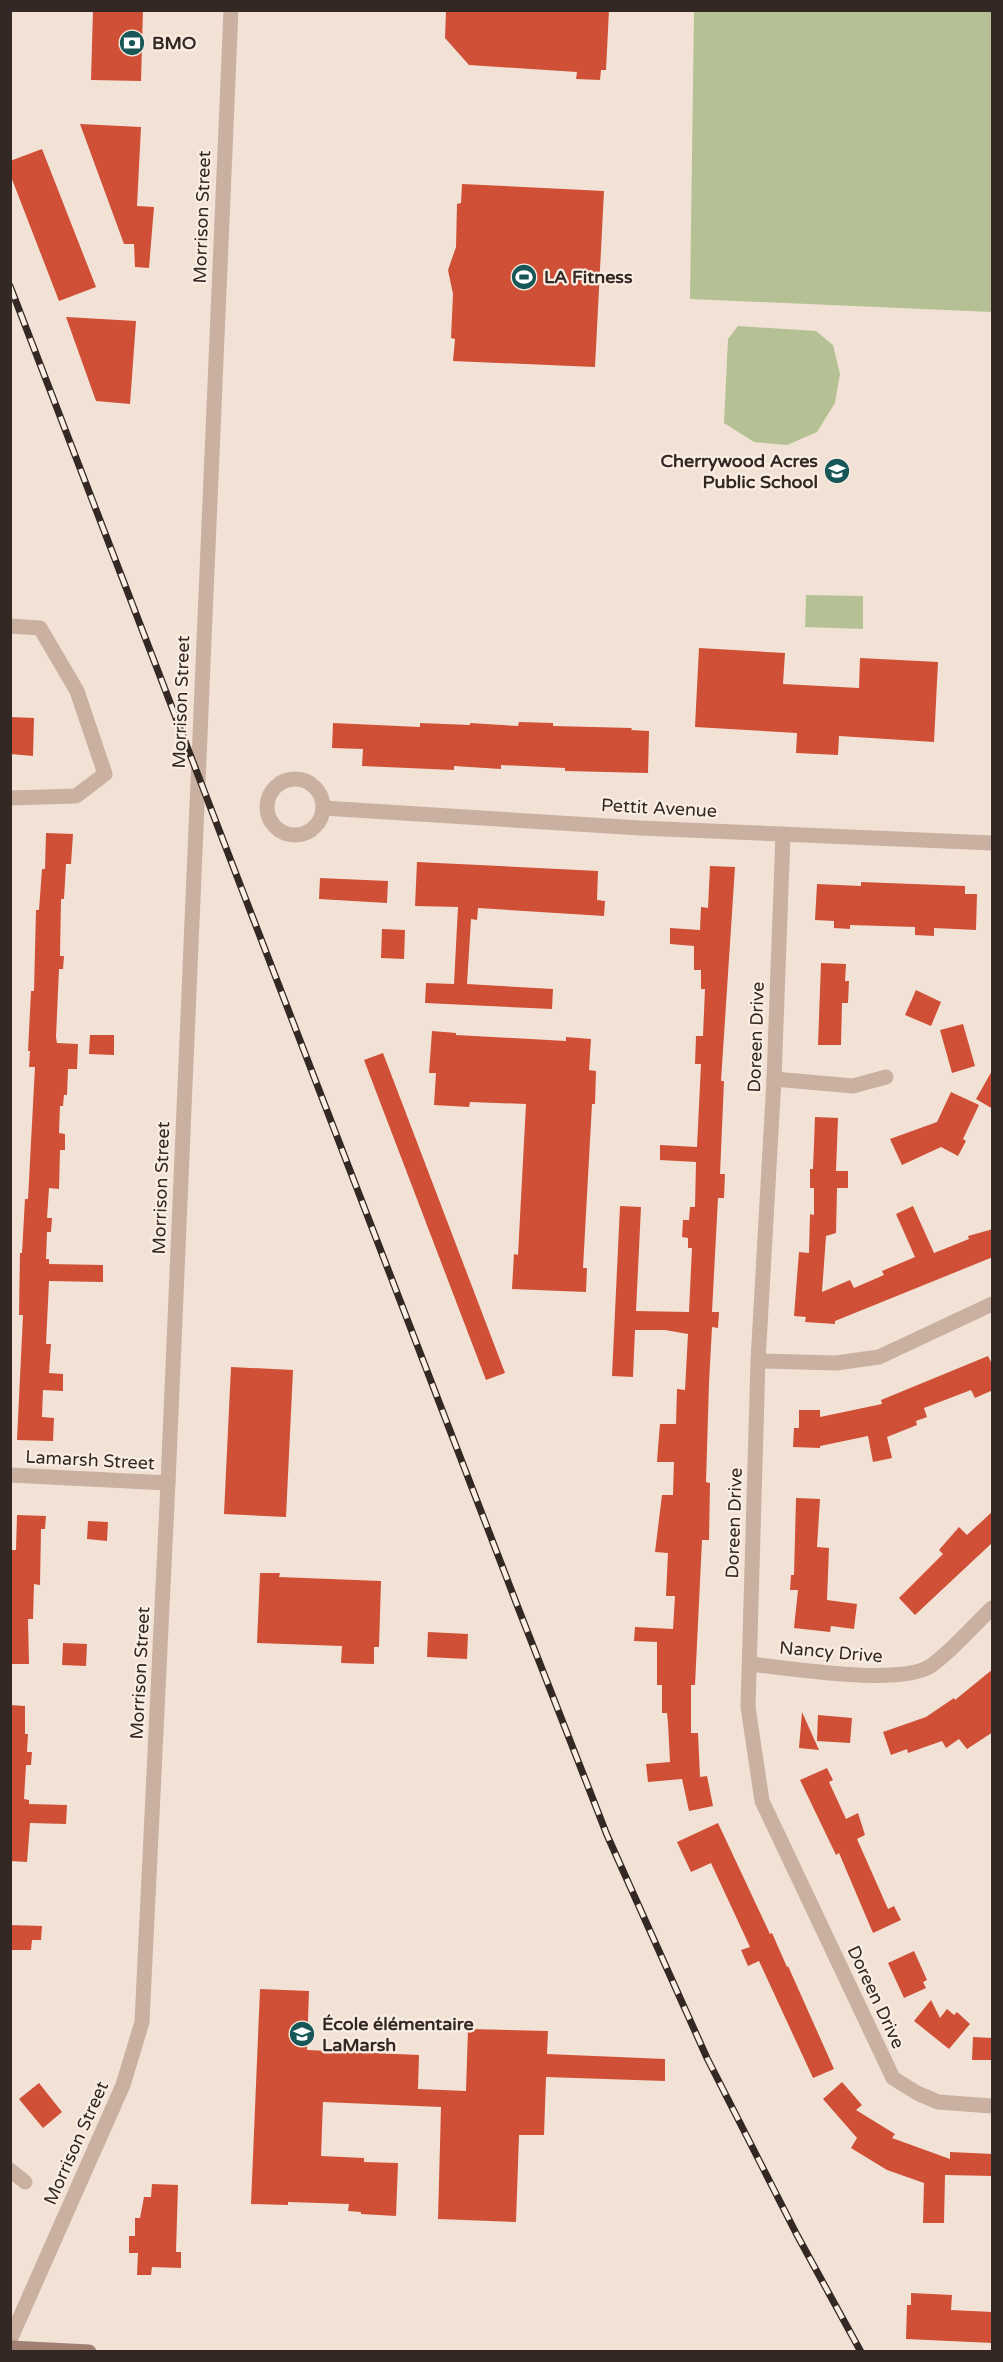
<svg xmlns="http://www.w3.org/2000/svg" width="1003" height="2362" font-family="'Varela Round',sans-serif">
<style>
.green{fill:#b5c194}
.building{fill:#cf5036}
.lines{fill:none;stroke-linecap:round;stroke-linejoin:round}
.minor{stroke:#cab0a0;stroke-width:15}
.tertiary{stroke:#cab0a0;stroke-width:15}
.secondary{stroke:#9e7f72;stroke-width:15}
.rail-casing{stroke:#342824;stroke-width:7}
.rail{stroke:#faede1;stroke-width:4.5;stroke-dasharray:14;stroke-linecap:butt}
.labels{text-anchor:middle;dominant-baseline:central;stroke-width:4.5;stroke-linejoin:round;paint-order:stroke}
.poi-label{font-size:18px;font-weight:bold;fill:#342824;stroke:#faede1;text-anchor:start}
.street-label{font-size:18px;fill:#342824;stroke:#faede1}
</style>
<rect width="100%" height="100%" fill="#f2e2d5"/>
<g class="green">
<polygon points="694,11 992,11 992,312 690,299"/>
<polygon points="738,326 816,331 833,345 840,374 835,403 817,432 787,445 754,442 724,423 728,339"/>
<polygon points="806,595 863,596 863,629 805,627"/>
</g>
<g class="building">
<polygon points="93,10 143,10 141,81 91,80"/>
<polygon points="446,10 609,10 606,70 601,70 600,80 576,79 577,72 469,65 445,38"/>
<polygon points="80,124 141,127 137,206 154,207 149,268 135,267 134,244 124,244"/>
<polygon points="42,149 96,287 59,301 10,174 10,161"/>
<polygon points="462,184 604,191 595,367 453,361 455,339 451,338 453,294 448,270 456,247 457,204 461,203"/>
<polygon points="66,317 136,321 130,404 96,401"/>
<polygon points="699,648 785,653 783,684 859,688 860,658 938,662 934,742 839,736 838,755 796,753 797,733 695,727"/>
<polygon points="10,717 34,718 33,756 10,754"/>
<polygon points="519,722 553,723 553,726 632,728 631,730 649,731 648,773 565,771 565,768 501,765 501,769 454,766 454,770 362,766 363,749 332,748 333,723 420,727 420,723 470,725 470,723 518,726"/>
<polygon points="46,833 73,834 71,864 66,864 64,899 61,899 60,956 64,956 63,969 59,969 56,1037 57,1043 78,1044 77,1069 68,1069 67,1095 64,1095 63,1106 60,1106 59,1133 65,1134 65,1150 60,1150 59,1189 49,1188 47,1218 52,1218 51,1232 47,1232 46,1259 49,1259 49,1264 103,1265 103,1282 49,1281 46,1344 51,1344 49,1373 63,1374 63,1391 43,1390 42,1417 54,1418 53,1441 17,1440 23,1315 19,1315 20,1253 22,1253 25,1199 28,1199 35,1067 29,1067 30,1051 28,1051 31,991 34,991 36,910 39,910 42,869 45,869"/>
<polygon points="417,862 598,871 597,900 605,901 604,916 478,908 477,920 471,919 467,984 553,989 552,1009 425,1003 426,983 454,984 458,907 415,906"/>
<polygon points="710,866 735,867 721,1081 724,1081 720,1174 725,1174 724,1198 718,1198 712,1312 719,1312 718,1328 712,1327 709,1383 706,1482 710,1483 709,1540 702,1540 695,1685 691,1685 691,1733 698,1733 700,1777 707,1776 713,1806 689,1811 682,1779 648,1782 646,1764 670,1762 668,1723 667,1713 662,1713 662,1685 657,1685 657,1642 634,1641 635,1627 673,1629 675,1596 666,1596 668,1553 655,1552 662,1495 673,1495 674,1462 657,1462 658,1448 660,1424 676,1424 677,1389 685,1390 688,1334 665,1330 635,1330 633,1377 612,1376 620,1206 641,1207 636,1311 689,1312 692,1248 688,1248 688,1238 682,1237 683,1220 689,1220 690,1207 695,1207 696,1162 660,1160 660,1145 697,1147 701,1064 695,1064 696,1036 703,1036 705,989 701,989 701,970 694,970 694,946 670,944 670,928 700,930 701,907 708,908"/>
<polygon points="320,878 388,881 387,903 319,899"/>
<polygon points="861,882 965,886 965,894 977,894 976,930 934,928 934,936 915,935 915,927 850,925 850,929 834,928 834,921 815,920 817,884 861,886"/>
<polygon points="382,929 405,930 404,959 381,958"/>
<polygon points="821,963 846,964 845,981 849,981 848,1003 842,1003 841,1045 818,1045"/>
<polygon points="916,990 941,1002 931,1026 905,1015"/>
<polygon points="963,1024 975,1066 952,1073 940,1030"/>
<polygon points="432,1031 456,1033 456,1035 566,1041 566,1037 591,1039 589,1070 596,1071 595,1104 592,1104 583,1268 587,1268 586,1292 512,1289 514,1254 518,1255 526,1104 470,1102 469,1107 434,1105 436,1073 429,1073"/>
<polygon points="90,1035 114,1035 114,1055 89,1054"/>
<polygon points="383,1053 505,1373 486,1380 364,1060"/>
<polygon points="993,1069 993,1109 976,1099"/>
<polygon points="951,1092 979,1105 963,1139 966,1141 958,1156 941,1147 902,1165 890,1139 937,1122"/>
<polygon points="815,1117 838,1118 836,1171 848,1171 848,1188 837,1188 836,1233 826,1236 822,1292 850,1280 854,1288 884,1275 882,1271 915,1257 896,1214 913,1206 934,1253 969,1239 968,1236 993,1229 993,1257 835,1321 835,1324 805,1322 806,1317 794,1316 799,1252 809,1253 810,1214 814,1215 814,1188 810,1188 810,1169 813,1169"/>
<polygon points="988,1356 993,1366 993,1390 975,1398 971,1390 924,1408 927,1417 916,1421 917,1425 887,1437 892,1458 873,1462 868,1436 820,1446 820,1448 793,1447 794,1428 799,1428 799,1410 820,1410 820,1417 882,1404 881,1400"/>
<polygon points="231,1367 293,1370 286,1517 224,1514"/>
<polygon points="796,1498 820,1499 817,1547 829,1548 827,1600 857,1604 854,1629 831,1626 830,1632 794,1628 798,1590 790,1590 791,1575 794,1575"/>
<polygon points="993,1511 993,1542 915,1615 899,1598 943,1554 939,1550 959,1527 967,1535"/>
<polygon points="17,1515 46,1516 45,1529 41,1529 40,1585 34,1584 33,1619 28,1619 29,1664 10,1664 10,1563 11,1550 16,1550"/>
<polygon points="88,1521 108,1522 107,1541 87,1539"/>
<polygon points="260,1573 280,1573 279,1577 381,1581 379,1647 374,1647 374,1664 341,1663 342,1646 257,1643"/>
<polygon points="428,1632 468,1634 467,1659 427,1657"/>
<polygon points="63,1643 87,1644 86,1666 62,1665"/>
<polygon points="993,1669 993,1732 967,1749 959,1739 946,1748 942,1741 908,1753 907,1749 891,1755 883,1732 926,1717 954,1698 955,1700"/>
<polygon points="10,1705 25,1706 25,1734 28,1734 27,1752 32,1752 31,1765 26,1765 24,1799 29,1800 29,1804 67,1805 66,1824 30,1823 27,1862 10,1861"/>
<polygon points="802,1712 819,1750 799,1748"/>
<polygon points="818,1715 852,1718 850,1743 817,1741"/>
<polygon points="827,1768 833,1780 829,1782 846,1819 858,1813 865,1835 857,1839 888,1909 894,1906 901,1920 873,1933 839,1853 836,1855 800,1780"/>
<polygon points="718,1823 770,1934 772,1933 787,1967 788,1966 834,2069 813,2078 759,1961 748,1966 741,1950 750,1947 711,1863 691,1872 677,1842"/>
<polygon points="10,1925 42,1926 41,1940 32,1940 31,1950 10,1950"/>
<polygon points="914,1951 927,1980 923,1982 926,1988 904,1998 888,1963"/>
<polygon points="260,1989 309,1991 307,2050 419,2055 418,2089 466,2091 468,2029 548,2031 547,2054 665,2059 665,2081 546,2077 544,2135 519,2135 516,2222 438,2219 441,2107 323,2102 321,2156 364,2158 364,2162 398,2163 396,2216 361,2214 361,2212 348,2211 349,2204 288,2202 288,2205 251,2204"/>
<polygon points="931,2000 940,2018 947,2009 954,2015 957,2012 970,2024 949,2049 914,2021"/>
<polygon points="973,2037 993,2038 993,2060 972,2060"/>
<polygon points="842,2082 862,2105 856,2110 895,2134 892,2138 950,2159 950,2152 993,2154 993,2176 945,2175 944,2223 923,2223 924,2183 887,2170 851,2148 857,2138 823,2099"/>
<polygon points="39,2083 62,2112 43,2128 19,2099"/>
<polygon points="152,2184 178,2185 176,2252 181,2252 181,2268 152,2267 151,2275 137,2275 138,2253 129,2253 129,2236 135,2236 135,2218 140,2218 144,2197 151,2197"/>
<polygon points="911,2293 952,2295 951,2310 993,2312 993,2343 906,2339 907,2305 911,2305"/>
</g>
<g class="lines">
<g class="minor">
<polyline points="10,626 40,628 77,691 105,774 76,796 10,798"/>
<circle cx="295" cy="807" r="28"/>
<polyline points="323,808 640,828 992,843"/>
<polyline points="783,834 774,1079 758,1361 748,1707 762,1801 893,2078 917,2093 938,2102 992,2106"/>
<polyline points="774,1079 853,1086 886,1077"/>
<polyline points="758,1361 836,1363 879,1357 992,1304"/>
<polyline points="10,1475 168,1483"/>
<path d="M750 1664C789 1668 903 1687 932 1665 954 1649 973 1626 992 1608"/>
<polyline points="10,2170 25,2182"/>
</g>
<polyline class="tertiary" points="10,2340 123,2085 142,2022 168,1483 231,10"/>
<polyline class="secondary" points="10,2348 89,2352"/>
<g class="rail-casing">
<polyline id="rail" points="10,286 519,1610 607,1835 707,2058 797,2235 861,2352"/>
</g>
<use href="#rail" class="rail"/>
</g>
<defs>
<g id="bank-disc" transform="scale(1.35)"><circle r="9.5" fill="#175757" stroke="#faede1"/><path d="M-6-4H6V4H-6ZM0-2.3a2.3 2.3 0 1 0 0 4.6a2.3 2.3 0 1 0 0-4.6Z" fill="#fff"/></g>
<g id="stadium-disc" transform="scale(1.35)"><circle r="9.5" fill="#175757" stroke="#faede1"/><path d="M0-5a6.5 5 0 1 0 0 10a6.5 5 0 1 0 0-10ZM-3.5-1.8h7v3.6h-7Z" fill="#fff"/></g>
<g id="school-disc" transform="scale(1.35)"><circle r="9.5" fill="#175757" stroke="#faede1"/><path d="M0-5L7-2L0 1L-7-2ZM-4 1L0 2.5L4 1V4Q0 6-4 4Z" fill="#fff"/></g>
</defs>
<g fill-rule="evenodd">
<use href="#bank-disc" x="132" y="43"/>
<use href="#stadium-disc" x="524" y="277"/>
<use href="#school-disc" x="837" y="471"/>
<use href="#school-disc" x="302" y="2034"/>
</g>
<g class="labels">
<g class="poi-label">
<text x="152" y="43">BMO</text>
<text x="544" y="277">LA Fitness</text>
<text x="818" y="461" text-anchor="end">Cherrywood Acres<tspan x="818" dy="21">Public School</tspan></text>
<text x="322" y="2024">École élémentaire<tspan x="322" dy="21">LaMarsh</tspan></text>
</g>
<g class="street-label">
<text transform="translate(202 217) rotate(-88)">Morrison Street</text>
<text transform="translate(181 702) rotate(-88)">Morrison Street</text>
<text transform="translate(659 808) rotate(3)">Pettit Avenue</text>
<text transform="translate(756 1037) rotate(-88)">Doreen Drive</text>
<text transform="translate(161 1188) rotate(-88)">Morrison Street</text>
<text transform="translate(90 1460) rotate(3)">Lamarsh Street</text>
<text transform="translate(734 1523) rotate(-88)">Doreen Drive</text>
<text transform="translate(831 1652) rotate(5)">Nancy Drive</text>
<text transform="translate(140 1673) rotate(-87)">Morrison Street</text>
<text transform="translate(876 1997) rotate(65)">Doreen Drive</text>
<text transform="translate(76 2143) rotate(-66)">Morrison Street</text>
</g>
</g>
<rect width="1003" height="2362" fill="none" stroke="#342824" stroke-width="24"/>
</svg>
